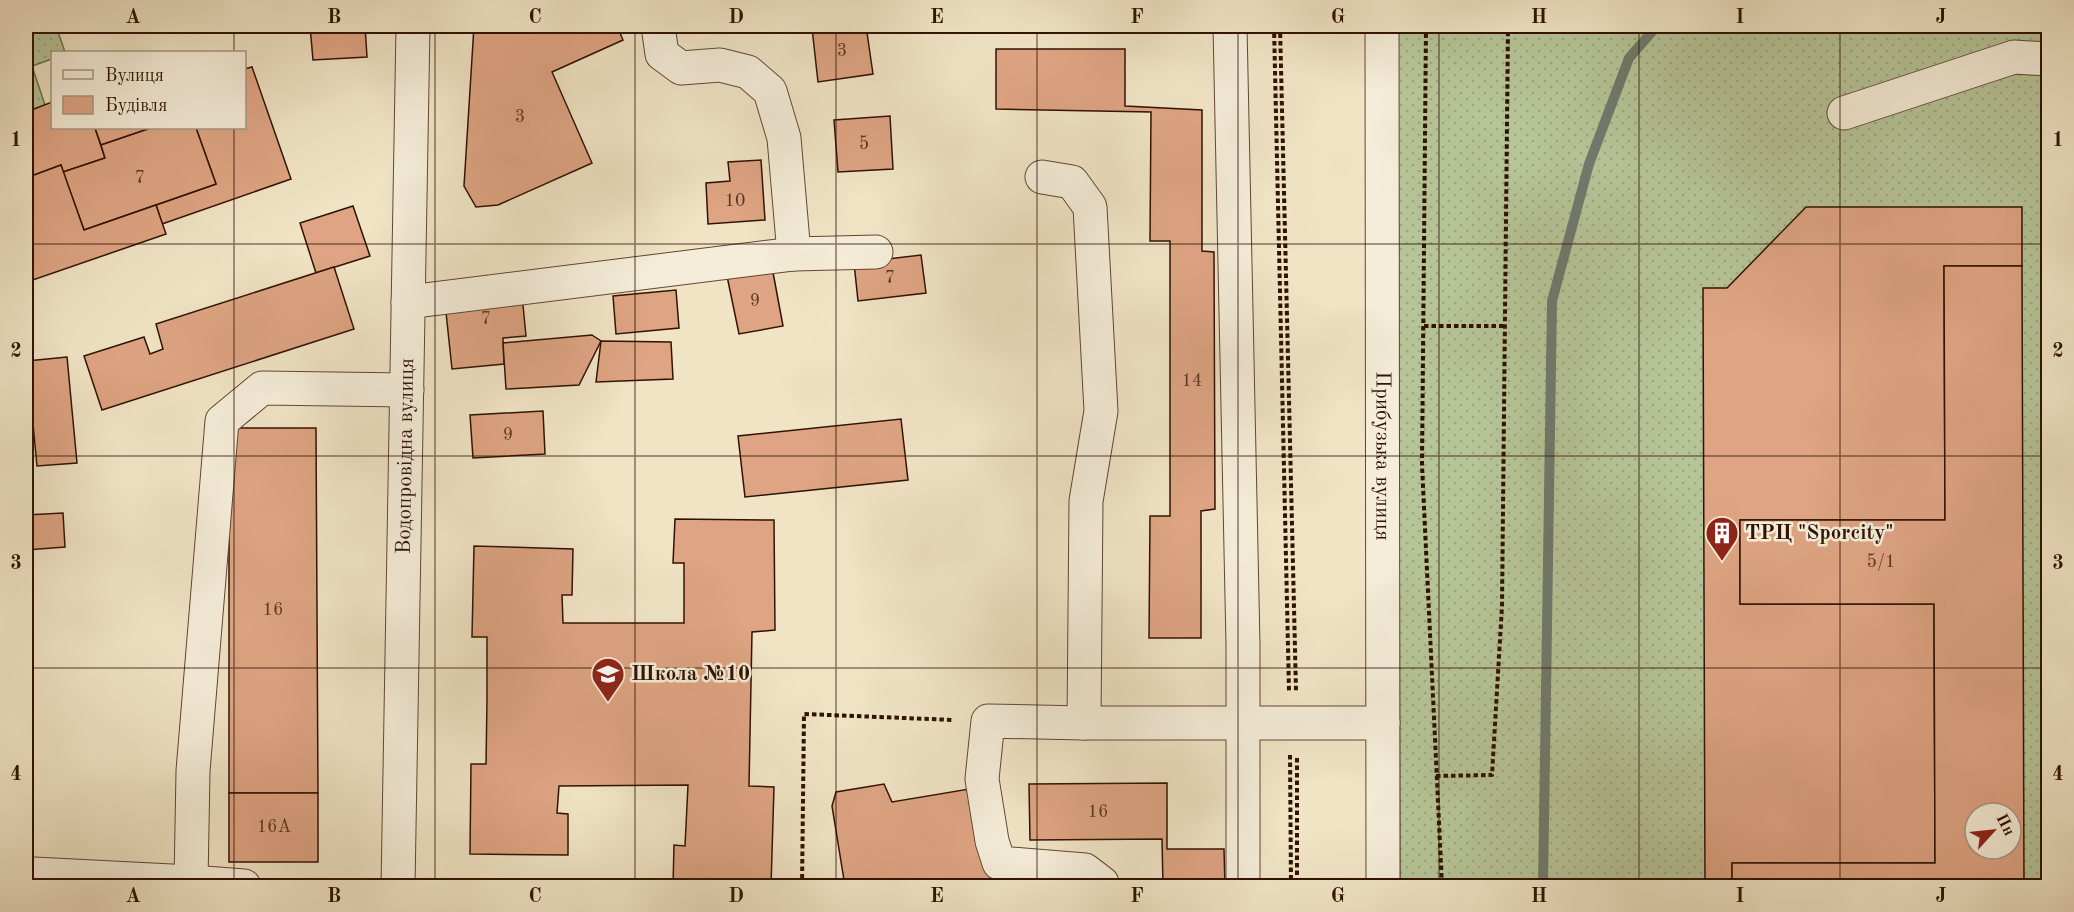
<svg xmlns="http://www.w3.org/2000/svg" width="2074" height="912" font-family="'Old Standard TT',serif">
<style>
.grass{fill:url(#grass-dots);stroke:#736c4e;stroke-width:1.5;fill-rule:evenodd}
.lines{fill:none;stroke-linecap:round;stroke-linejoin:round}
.stream{stroke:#707a6d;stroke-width:10}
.building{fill:#dea483;stroke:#301203;stroke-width:1.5;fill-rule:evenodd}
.minor-casing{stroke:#604634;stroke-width:35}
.path{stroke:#301203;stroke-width:4;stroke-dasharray:4.5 3;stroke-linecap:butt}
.minor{stroke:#f5edd9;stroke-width:33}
.grid{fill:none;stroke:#301203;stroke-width:1.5;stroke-opacity:0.55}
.labels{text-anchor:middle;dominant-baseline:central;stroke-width:5;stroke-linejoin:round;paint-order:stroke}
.number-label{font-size:18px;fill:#5c3623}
.street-label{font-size:21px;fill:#301203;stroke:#f5edd9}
.poi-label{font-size:21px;font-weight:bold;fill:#301203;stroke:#f5edd9;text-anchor:start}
.neatline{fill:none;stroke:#301203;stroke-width:2}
.grid-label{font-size:20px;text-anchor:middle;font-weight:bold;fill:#301203}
</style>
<defs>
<pattern id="grass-dots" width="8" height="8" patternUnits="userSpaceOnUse" patternTransform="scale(1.5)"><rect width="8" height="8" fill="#b6c598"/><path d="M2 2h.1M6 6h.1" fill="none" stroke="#9da881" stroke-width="1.8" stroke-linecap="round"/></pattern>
</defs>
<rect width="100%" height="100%" fill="#f0e4c5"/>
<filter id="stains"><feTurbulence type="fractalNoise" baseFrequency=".00333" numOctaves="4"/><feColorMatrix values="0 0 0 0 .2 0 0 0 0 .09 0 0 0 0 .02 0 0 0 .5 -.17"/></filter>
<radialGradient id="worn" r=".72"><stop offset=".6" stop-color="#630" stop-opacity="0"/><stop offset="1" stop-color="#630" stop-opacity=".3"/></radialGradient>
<g class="grass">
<polygon points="26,26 56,26 65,52 52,52 52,59 32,66 45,105 26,112"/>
<path d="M1398 26H2048V886H1400ZM1975 813H2011V849H1975Z"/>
</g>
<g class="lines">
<polyline class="stream" points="1543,886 1552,301 1589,164 1629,58 1657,26"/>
</g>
<g class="building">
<polygon points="310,26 365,26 367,57 313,60"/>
<polygon points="474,26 617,26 623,40 552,72 592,163 498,205 476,207 464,186"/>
<polygon points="833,26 866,26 873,74 818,82 812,28"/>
<polygon points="996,49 1125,49 1125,106 1202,110 1202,251 1214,252 1215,509 1201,511 1201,638 1149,638 1150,516 1170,516 1170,241 1150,241 1151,112 996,109"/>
<polygon points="252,67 291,179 162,224 156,205 216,184 196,128 244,128 244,69"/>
<polygon points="52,102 52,128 95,128 105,158 63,172 61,165 26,178 26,112"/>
<polygon points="890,116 893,169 838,172 834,120"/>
<polygon points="95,128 151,128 101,145"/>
<polygon points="151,128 196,128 216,184 84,230 63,172 105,158 101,145"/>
<polygon points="761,160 765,220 708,224 706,183 730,181 728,162"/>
<polygon points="61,165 84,230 156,205 166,234 27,282 26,178"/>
<polygon points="353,206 370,256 316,273 300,223"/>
<polygon points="1806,207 2022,207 2022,266 1944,266 1945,520 1740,520 1740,604 1934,604 1935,863 1732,863 1732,886 1705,886 1703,288 1727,288"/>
<polygon points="921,255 926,293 858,301 854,263"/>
<path d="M1944 266H2022L2024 886H1732V863H1935L1934 604H1740V520H1945ZM1975 813H2011V849H1975Z"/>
<polygon points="334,267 354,329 102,410 84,356 144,337 150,354 163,349 156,324"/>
<polygon points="772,267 783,326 739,334 727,276"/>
<polygon points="676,290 679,328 616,334 613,296"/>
<polygon points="522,295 526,336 503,338 504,364 452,369 445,303"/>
<polygon points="592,335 601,341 579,385 506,389 503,343"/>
<polygon points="601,341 671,342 673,379 596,382"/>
<polygon points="67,357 77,463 37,466 27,361"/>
<polygon points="543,411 545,454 473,458 470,415"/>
<polygon points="901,419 908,480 745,497 738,436"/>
<polygon points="229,428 316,428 318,793 229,793"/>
<polygon points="63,513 65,547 26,550 26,515"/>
<polygon points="675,519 774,520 775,630 752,632 749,786 774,787 771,886 673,886 674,845 685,846 688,785 559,786 557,813 568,814 568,855 470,854 471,764 486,764 487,699 487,637 472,637 474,546 573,549 572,595 562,595 563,623 684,623 684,563 673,563"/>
<polygon points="1167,783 1167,849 1224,849 1225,886 1163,886 1162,839 1030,840 1029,784"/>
<polygon points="884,784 892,802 981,787 996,886 845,886 832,806 836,792"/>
<rect x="229" y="793" width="89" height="69"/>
</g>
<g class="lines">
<g class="minor-casing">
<g id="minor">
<polyline points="658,26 662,54 681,68 720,65 748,72 770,91 784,138 794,254"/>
<polyline points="1230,26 1243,645 1243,886"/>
<path id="s1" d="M1382 26 1383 886"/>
<polyline points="1844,113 2014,57 2048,59"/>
<polyline points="1042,177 1072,182 1090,207 1101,411 1086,501 1084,723 1383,723"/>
<polyline points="408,302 794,254 876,252"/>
<polyline points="1084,723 988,721 982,779 992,841 999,863 1085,870 1102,883 1102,886"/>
<polyline points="34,874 191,882"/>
<polyline points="244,886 191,882 193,771 222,421 262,388 407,390"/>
<path id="s2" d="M398 886 413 26"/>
</g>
</g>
<g class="path">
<polyline points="1274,26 1289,691"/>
<polyline points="1280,26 1296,691"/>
<polyline points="1426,26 1422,465 1442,886"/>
<polyline points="1424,326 1505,326"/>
<polyline points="1290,755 1291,886"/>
<polyline points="1297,758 1297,886"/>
<polyline points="1436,776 1492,775 1502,606 1508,26"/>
<polyline points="802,886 804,714 954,720"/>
</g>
<use href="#minor" class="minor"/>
</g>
<path class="grid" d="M234 26V52M435 26V886M635 26V886M836 26V886M1037 26V886M1238 26V886M1439 26V886M1639 26V886M1840 26V886M234 128V886M26 244H2048M26 456H2048M26 668H2048"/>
<defs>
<g id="building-pin" transform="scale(1.725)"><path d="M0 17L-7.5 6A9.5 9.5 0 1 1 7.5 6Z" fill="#8f2418" stroke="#f5edd9"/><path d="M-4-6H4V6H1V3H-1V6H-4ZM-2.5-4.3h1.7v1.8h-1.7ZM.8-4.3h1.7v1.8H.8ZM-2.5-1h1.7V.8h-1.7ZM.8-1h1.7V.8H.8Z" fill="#fff"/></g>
<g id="school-pin" transform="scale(1.725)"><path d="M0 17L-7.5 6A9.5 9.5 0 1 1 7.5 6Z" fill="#8f2418" stroke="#f5edd9"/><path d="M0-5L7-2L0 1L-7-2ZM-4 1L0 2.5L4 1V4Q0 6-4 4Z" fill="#fff"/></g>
</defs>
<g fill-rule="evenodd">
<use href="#building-pin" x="1722" y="533"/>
<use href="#school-pin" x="608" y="674"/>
</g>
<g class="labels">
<g class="number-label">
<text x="842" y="51">3</text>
<text x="520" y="117">3</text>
<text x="864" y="144">5</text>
<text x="140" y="178">7</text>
<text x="735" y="201">10</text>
<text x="890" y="278">7</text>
<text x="755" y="301">9</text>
<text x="486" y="319">7</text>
<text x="1192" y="381">14</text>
<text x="508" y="435">9</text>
<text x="1881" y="562">5/1</text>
<text x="273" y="610">16</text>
<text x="1098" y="812">16</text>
<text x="274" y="827">16А</text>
</g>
<g class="street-label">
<text stroke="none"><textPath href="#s2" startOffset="430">Водопровідна вулиця</textPath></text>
<text stroke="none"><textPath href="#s1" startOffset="430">Прибузька вулиця</textPath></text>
</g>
<g class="poi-label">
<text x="1745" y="533">ТРЦ "Sporcity"</text>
<text x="631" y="674">Школа №10</text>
</g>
</g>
<rect width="2074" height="912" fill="none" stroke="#f0e4c5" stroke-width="66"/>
<rect x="51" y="51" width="195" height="78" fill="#f5edd9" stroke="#a69583" stroke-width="1.5"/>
<rect x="63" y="70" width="30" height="9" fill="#f5edd9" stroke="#a69583" stroke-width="1.5"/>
<text x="105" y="81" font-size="18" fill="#301203">Вулиця</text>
<rect x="63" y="96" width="30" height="18" fill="#dea483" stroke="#a69583" stroke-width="1.5"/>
<text x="105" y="111" font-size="18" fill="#301203">Будівля</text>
<g transform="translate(1993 831) rotate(63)"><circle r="28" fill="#f5edd9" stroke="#a69583" stroke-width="1.5"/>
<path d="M0-4.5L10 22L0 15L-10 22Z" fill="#8f2418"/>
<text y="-9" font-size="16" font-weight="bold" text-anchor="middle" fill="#301203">Пн</text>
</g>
<rect x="33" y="33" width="2008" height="846" class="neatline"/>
<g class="grid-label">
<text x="133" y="23">A</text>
<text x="334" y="23">B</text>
<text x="535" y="23">C</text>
<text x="736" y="23">D</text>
<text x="937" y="23">E</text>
<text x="1137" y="23">F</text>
<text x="1338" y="23">G</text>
<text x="1539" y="23">H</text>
<text x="1740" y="23">I</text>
<text x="1941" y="23">J</text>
<text x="16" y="146">1</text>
<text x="2058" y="146">1</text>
<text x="16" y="357">2</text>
<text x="2058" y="357">2</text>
<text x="16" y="569">3</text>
<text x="2058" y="569">3</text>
<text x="16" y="780">4</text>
<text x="2058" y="780">4</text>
<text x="133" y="902">A</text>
<text x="334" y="902">B</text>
<text x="535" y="902">C</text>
<text x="736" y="902">D</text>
<text x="937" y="902">E</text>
<text x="1137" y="902">F</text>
<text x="1338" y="902">G</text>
<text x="1539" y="902">H</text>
<text x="1740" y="902">I</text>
<text x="1941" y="902">J</text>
</g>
<rect width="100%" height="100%" filter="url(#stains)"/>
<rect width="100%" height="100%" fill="url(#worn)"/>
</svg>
